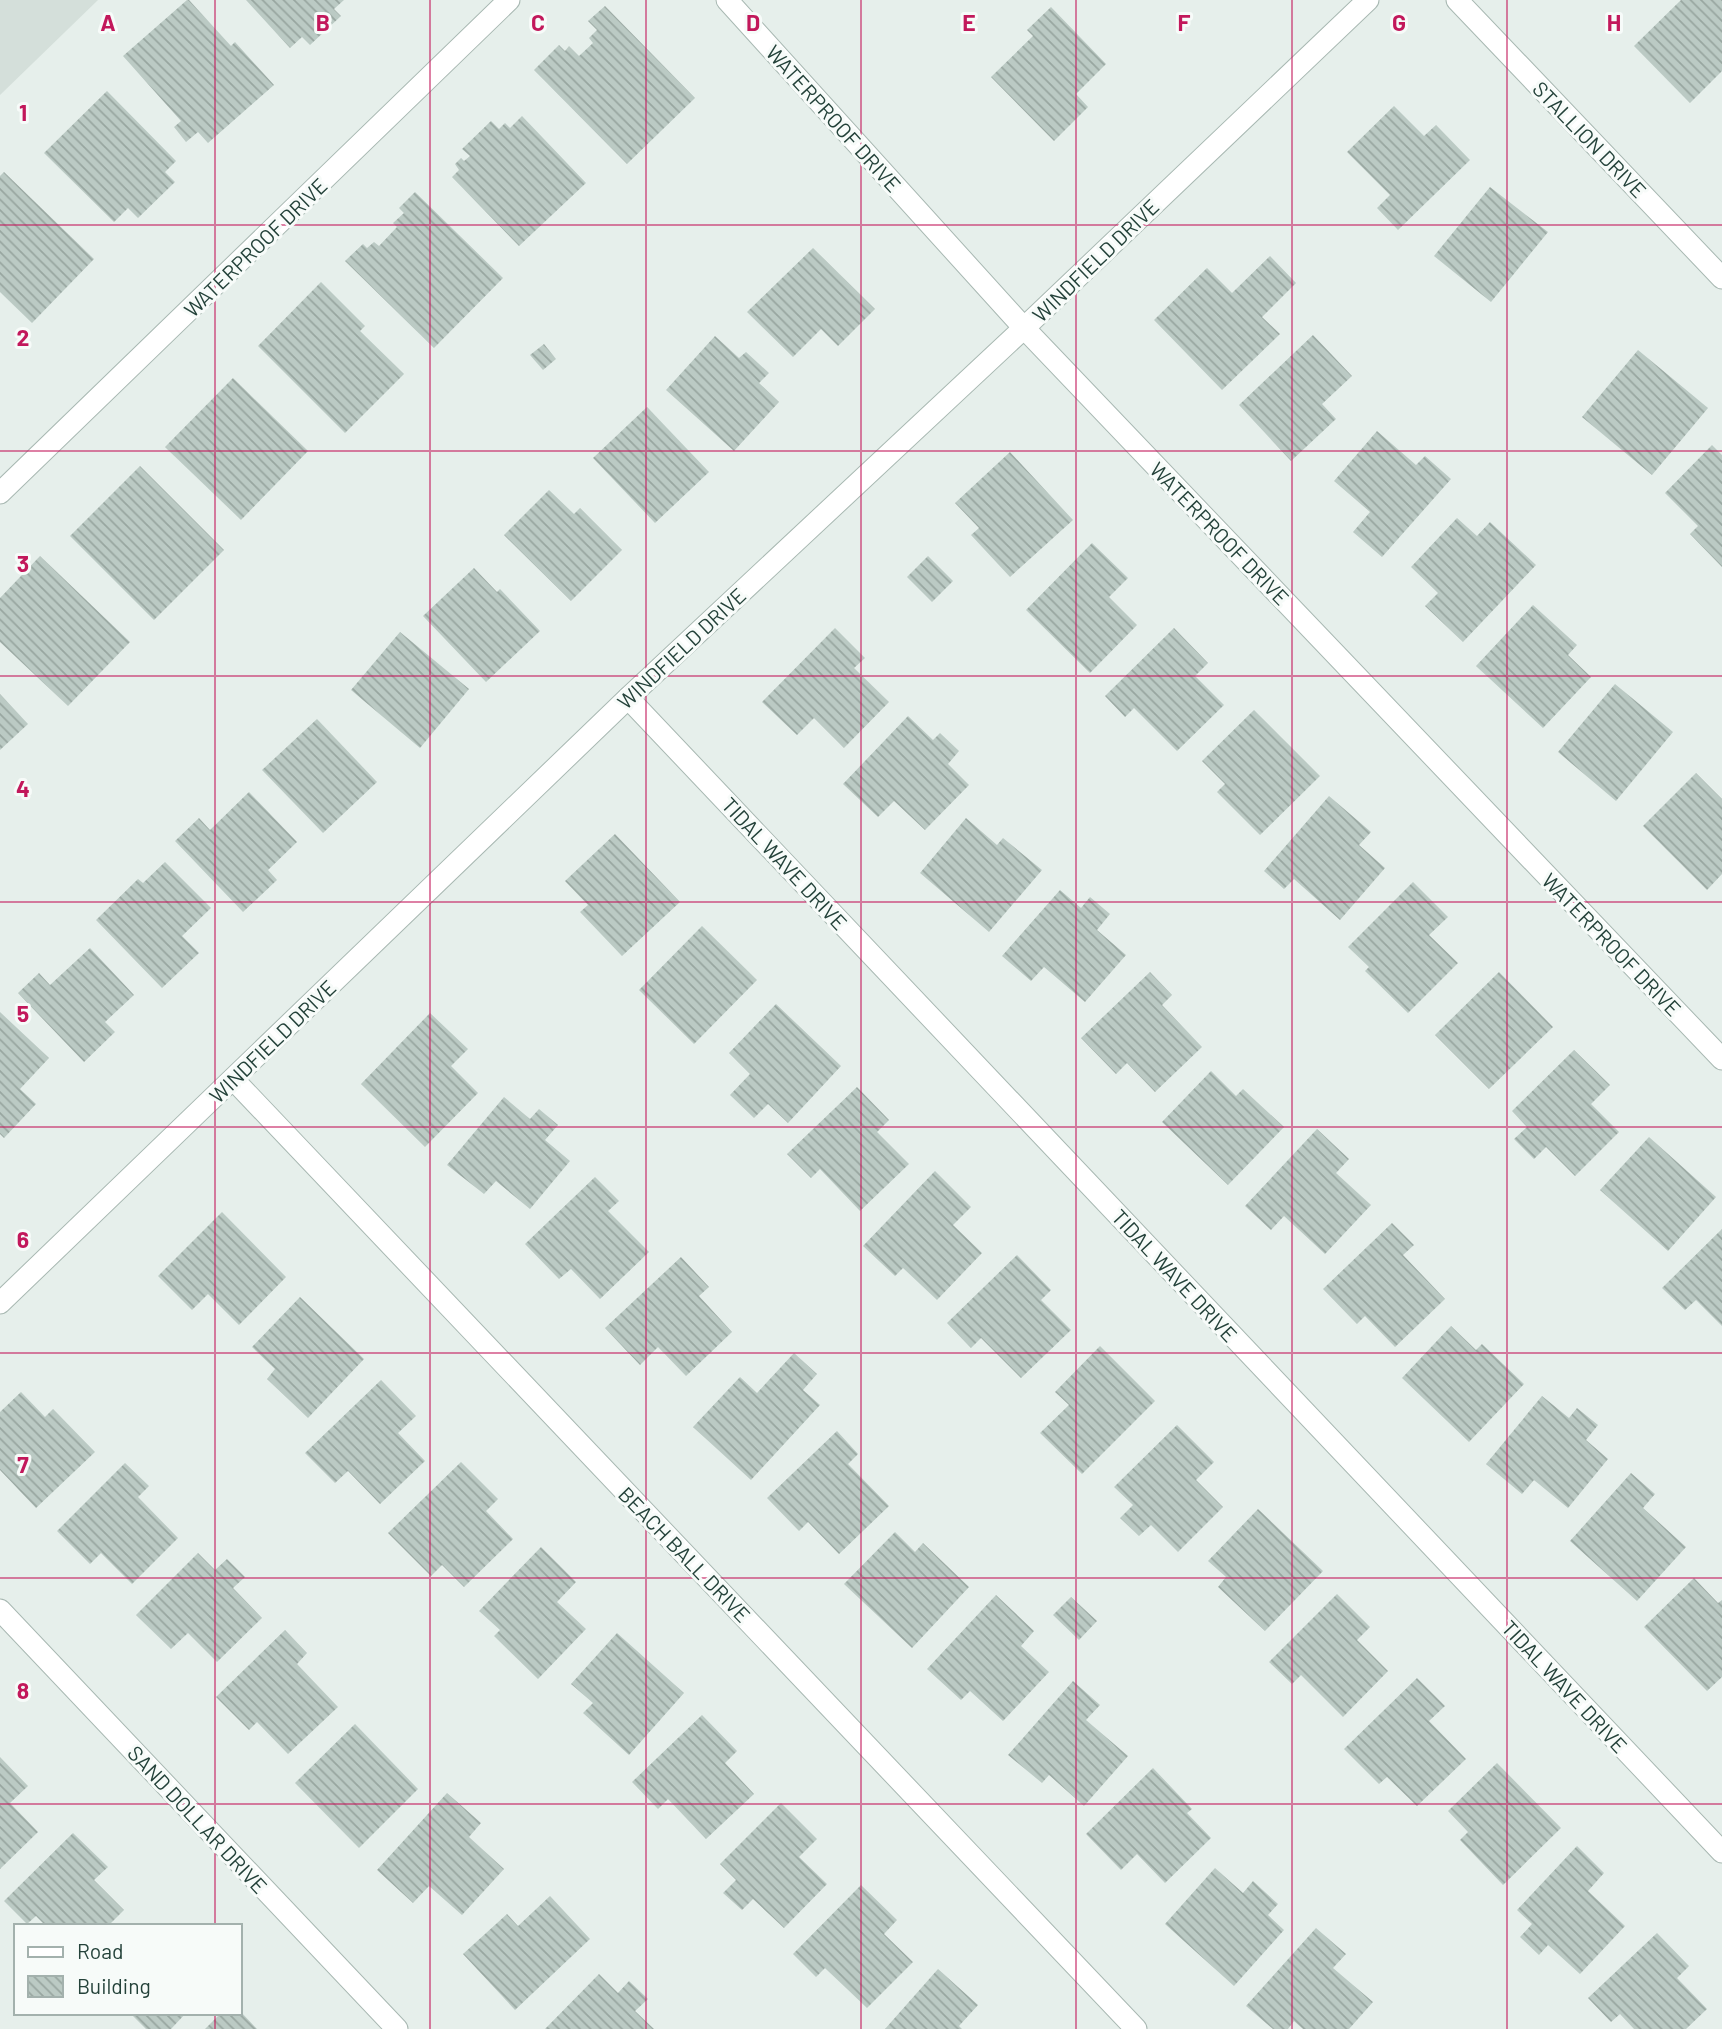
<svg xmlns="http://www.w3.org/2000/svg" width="1722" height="2029" font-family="Barlow,sans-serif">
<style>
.built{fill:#d4dfda}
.building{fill:url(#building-back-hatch)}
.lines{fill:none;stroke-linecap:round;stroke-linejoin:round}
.minor-casing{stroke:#a8b8b2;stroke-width:23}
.minor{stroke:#fff;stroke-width:21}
.grid{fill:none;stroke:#c2185b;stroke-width:2;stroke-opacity:0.55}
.labels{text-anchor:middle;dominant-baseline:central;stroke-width:6;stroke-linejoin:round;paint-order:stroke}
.street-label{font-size:21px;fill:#24423a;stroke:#f7fbf9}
.grid-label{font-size:23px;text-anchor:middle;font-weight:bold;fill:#c2185b;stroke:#f7fbf9;stroke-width:6;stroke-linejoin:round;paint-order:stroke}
</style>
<defs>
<pattern id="building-back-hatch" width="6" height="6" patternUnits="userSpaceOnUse" patternTransform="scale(1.75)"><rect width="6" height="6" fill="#bbcac4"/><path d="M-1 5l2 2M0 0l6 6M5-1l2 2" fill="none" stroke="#98a6a0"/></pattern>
</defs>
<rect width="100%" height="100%" fill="#e6efeb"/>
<polygon class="built" points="0,0 98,0 0,95"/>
<g class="building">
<polygon points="187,0 189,0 231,46 235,42 274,85 208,143 198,132 186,142 174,127 181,121 123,56"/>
<polygon points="246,0 344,0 334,9 341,16 310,45 302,37 290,48"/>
<polygon points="1681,0 1722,0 1722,71 1690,103 1634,46"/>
<polygon points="605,6 695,98 627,164 534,70 559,45 565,51 569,46 579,56 593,43 589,38 597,30 588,21"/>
<polygon points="1051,7 1106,64 1076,94 1088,107 1054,141 991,77 1033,36 1027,30"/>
<polygon points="107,91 176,161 165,172 175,182 138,218 128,208 114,222 44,153"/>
<polygon points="1394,106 1424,136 1436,125 1470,160 1398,230 1377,208 1390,195 1347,152"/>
<polygon points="522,116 586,183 519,246 452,177 459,170 455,164 461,158 464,161 470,156 462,149 491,121 499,129 505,123 510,128"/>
<polygon points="4,172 94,259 32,323 0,292 0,176"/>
<polygon points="1490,187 1548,232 1491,302 1434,256"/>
<polygon points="415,192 503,278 434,348 345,261 363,244 367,248 374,242 379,246 397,227 393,223 404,213 399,208"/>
<polygon points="813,248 875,309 838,346 821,329 793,357 747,312"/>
<polygon points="1270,256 1296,283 1262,317 1280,334 1222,390 1154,320 1207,268 1232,293"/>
<polygon points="321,282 365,326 360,331 404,374 345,433 258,346"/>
<polygon points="1313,335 1352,376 1322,404 1336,419 1291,461 1239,405"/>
<polygon points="715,336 739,358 746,352 769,373 759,383 779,402 734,451 666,390"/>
<polygon points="544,344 556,359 543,370 530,355"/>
<polygon points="1638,350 1708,408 1652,475 1582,417"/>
<polygon points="233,378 308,451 241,520 165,447"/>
<polygon points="647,407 709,472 655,523 593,458"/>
<polygon points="1377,431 1416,465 1425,456 1451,479 1382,557 1353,532 1370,512 1334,481"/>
<polygon points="1712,445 1722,455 1722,567 1690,534 1698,526 1665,493"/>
<polygon points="1010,452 1073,520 1010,577 971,535 979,528 955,503"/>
<polygon points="140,466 224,550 154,620 70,536"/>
<polygon points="549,490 574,514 580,508 622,550 571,601 504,535"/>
<polygon points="1457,518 1477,536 1490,522 1536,565 1463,642 1425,606 1438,593 1411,567"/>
<polygon points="1092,543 1128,578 1109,597 1137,625 1090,673 1026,610"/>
<polygon points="40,556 130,642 68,706 0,642 0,598"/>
<polygon points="928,556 953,581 932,602 907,577"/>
<polygon points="474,568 497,592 500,589 540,631 486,682 423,616"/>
<polygon points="1533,605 1577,645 1568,655 1591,677 1543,728 1476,666"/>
<polygon points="835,628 865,658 854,668 889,702 844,748 814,718 797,735 762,702"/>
<polygon points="1174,628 1208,663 1195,676 1224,705 1177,751 1134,708 1125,717 1105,696"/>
<polygon points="400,632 469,689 420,748 351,690"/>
<polygon points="1615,684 1673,732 1616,801 1558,752"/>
<polygon points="0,694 28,724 0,750"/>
<polygon points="1254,710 1320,776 1260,835 1217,792 1225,784 1202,761"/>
<polygon points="908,716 933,740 940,733 959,751 948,764 969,785 925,830 894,801 878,817 843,784"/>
<polygon points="317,719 377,782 323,833 262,770"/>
<polygon points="1696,773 1722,799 1722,874 1707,890 1643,826"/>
<polygon points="249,792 297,842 268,870 277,880 243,912 175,841 199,818 210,830"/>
<polygon points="1329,796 1371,832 1359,845 1385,868 1340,920 1294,879 1284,889 1264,871"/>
<polygon points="966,818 997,845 1003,838 1042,870 989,932 920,873"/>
<polygon points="615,834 680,902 622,956 580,912 588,905 565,881"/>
<polygon points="165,862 211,908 182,936 199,953 162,988 96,920 138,879 143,883"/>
<polygon points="1413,882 1448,917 1429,935 1458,963 1408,1013 1365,971 1369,967 1348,947"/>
<polygon points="1060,890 1081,908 1090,897 1110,914 1097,930 1126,955 1085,1002 1044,967 1031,981 1002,956"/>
<polygon points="702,926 757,980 694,1044 639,990"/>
<polygon points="90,948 134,995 105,1022 115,1032 84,1062 18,993 39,973 50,985"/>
<polygon points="1150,972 1172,995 1162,1005 1202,1047 1155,1092 1127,1063 1116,1074 1081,1038"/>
<polygon points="1499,972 1553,1027 1489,1089 1435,1035"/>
<polygon points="776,1004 841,1066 788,1123 768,1104 754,1118 730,1095 750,1074 729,1053"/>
<polygon points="0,1012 49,1058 20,1089 36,1104 4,1138 0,1134"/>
<polygon points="430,1013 468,1049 451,1066 478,1093 425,1147 361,1084"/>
<polygon points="1574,1050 1610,1085 1591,1104 1619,1132 1575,1176 1546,1147 1534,1159 1514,1139 1527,1127 1512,1111"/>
<polygon points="1211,1071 1236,1096 1243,1089 1284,1127 1228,1185 1162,1122"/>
<polygon points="857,1087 889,1120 877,1132 909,1164 860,1211 820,1169 811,1178 787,1154"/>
<polygon points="504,1097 530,1119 539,1109 558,1125 545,1140 570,1161 530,1209 496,1181 484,1194 447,1165"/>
<polygon points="1317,1129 1349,1159 1336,1173 1371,1205 1325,1254 1284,1216 1271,1230 1245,1206"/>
<polygon points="1649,1137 1716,1197 1668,1251 1600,1190"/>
<polygon points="935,1171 971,1207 953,1225 982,1253 937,1300 903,1268 895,1276 863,1246"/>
<polygon points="595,1177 619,1201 608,1211 649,1252 600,1299 571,1269 559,1279 525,1244"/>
<polygon points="222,1212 286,1277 239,1325 208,1294 192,1310 158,1276"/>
<polygon points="1392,1223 1414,1245 1403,1255 1445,1299 1395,1347 1365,1316 1357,1324 1323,1289"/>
<polygon points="1722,1229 1722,1326 1696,1300 1685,1310 1662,1288"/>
<polygon points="1017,1255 1051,1290 1041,1300 1071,1330 1021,1378 981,1338 971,1348 947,1323"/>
<polygon points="681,1257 709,1287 699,1296 732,1332 686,1376 658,1347 640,1365 605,1328"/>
<polygon points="300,1297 364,1359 308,1418 267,1379 275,1369 252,1347"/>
<polygon points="1451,1326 1476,1350 1482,1344 1524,1384 1469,1442 1402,1378"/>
<polygon points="1100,1346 1155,1401 1082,1474 1040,1433 1069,1405 1055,1392"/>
<polygon points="794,1353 817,1374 803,1390 820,1405 751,1480 693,1427 740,1377 757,1393"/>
<polygon points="381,1380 416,1416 398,1433 425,1461 380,1504 348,1471 335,1483 305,1453"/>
<polygon points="21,1392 45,1417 53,1409 95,1452 36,1508 0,1470 0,1412"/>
<polygon points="1542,1396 1569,1418 1577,1408 1598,1425 1586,1440 1608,1459 1568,1508 1534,1480 1522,1494 1486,1464"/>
<polygon points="1177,1425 1214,1462 1196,1480 1223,1507 1178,1552 1151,1525 1139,1536 1120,1518 1133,1505 1114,1487"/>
<polygon points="837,1431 858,1454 848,1464 889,1506 839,1554 808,1522 799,1531 767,1498"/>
<polygon points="461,1462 498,1499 486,1511 513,1539 464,1587 442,1565 431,1576 388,1533"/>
<polygon points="125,1463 149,1486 138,1497 178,1538 132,1584 101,1553 90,1564 57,1531"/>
<polygon points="1631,1473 1655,1494 1643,1508 1686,1547 1637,1601 1570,1541"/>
<polygon points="1258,1509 1323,1571 1265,1631 1218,1587 1226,1577 1208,1561"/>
<polygon points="895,1532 915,1552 923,1543 969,1587 912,1648 844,1584"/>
<polygon points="541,1547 576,1582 557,1602 586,1629 538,1679 494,1636 500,1630 479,1611"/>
<polygon points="198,1553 215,1570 227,1559 245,1577 233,1588 262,1618 217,1662 188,1633 171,1649 136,1615"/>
<polygon points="1694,1578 1718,1603 1722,1600 1722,1677 1707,1691 1644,1627"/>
<polygon points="1337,1594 1370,1627 1357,1640 1388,1671 1343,1717 1301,1675 1292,1684 1269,1662"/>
<polygon points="996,1595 1034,1631 1021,1646 1049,1672 1003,1721 970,1691 961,1700 927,1669"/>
<polygon points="1071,1597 1097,1621 1079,1640 1053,1615"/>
<polygon points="285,1630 307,1653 297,1664 338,1707 288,1754 257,1722 249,1730 216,1697"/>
<polygon points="617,1633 684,1693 629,1755 583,1713 593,1703 571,1684"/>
<polygon points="1417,1678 1445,1706 1429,1721 1466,1759 1417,1806 1387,1777 1379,1784 1344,1749"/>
<polygon points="1073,1681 1100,1705 1086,1720 1128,1756 1084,1806 1049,1775 1042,1783 1008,1755"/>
<polygon points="702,1715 737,1751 725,1763 754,1794 706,1839 668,1799 658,1809 632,1782"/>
<polygon points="355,1724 418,1789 359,1848 295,1783"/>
<polygon points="0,1757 28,1786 10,1803 38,1832 0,1869"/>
<polygon points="1497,1763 1561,1828 1503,1885 1460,1840 1468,1832 1448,1811"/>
<polygon points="1153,1768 1192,1809 1187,1813 1211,1838 1165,1883 1137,1854 1121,1870 1086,1834"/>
<polygon points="447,1793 481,1823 469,1837 504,1869 462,1915 429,1886 413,1903 377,1870"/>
<polygon points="781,1803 817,1839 799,1857 827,1884 784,1928 753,1899 742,1910 723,1893 736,1880 720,1864"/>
<polygon points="73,1833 108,1867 94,1880 124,1910 108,1926 46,1926 36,1916 27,1924 4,1901"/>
<polygon points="1577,1846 1604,1873 1588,1891 1625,1926 1580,1974 1548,1945 1539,1955 1520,1937 1532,1924 1517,1910"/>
<polygon points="1215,1868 1243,1893 1253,1881 1278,1904 1268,1915 1284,1930 1234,1986 1165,1924"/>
<polygon points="861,1885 897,1920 884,1934 913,1962 867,2008 825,1968 816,1977 793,1954"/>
<polygon points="550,1896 590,1939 515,2010 463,1954 507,1914 518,1926"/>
<polygon points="1316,1928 1346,1954 1333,1968 1373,2002 1349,2029 1303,2029 1294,2021 1288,2029 1273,2029 1246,2006"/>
<polygon points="1657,1933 1689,1966 1677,1978 1707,2009 1686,2029 1634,2029 1620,2014 1611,2022 1588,1998"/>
<polygon points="938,1969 978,2005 959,2026 962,2029 885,2029"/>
<polygon points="599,1974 618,1993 629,1981 648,1999 635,2011 654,2029 545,2029"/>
<polygon points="240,2011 257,2029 205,2029 221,2013 240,2013"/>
<polygon points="130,2013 186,2013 171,2029 146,2029"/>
</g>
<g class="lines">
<g class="minor-casing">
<g id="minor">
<polyline points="727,0 1024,328 1722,1059"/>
<polyline points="1457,0 1722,278"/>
<polyline points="0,493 509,0"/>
<polyline points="628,698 1722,1852"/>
<polyline points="233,1079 1136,2029"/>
<polyline points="0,1303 628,698 1024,328 1368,0"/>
<polyline points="0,1610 397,2029"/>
</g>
</g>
<use href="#minor" class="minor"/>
</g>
<path class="grid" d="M215 0V1926M430 0V2029M646 0V2029M861 0V2029M1076 0V2029M1292 0V2029M1507 0V2029M0 225H1722M0 451H1722M0 676H1722M0 902H1722M0 1127H1722M0 1353H1722M0 1578H1722M0 1804H1722M215 2013V2029"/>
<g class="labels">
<g class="street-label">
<text transform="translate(834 118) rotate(48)">WATERPROOF DRIVE</text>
<text transform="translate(1590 139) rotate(46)">STALLION DRIVE</text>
<text transform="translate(255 247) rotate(-44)">WATERPROOF DRIVE</text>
<text transform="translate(1095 260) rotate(-44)">WINDFIELD DRIVE</text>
<text transform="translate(1220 533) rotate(46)">WATERPROOF DRIVE</text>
<text transform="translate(681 648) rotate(-43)">WINDFIELD DRIVE</text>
<text transform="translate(785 863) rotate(47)">TIDAL WAVE DRIVE</text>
<text transform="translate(1612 944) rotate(46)">WATERPROOF DRIVE</text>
<text transform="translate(272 1041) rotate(-44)">WINDFIELD DRIVE</text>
<text transform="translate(1175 1275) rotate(47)">TIDAL WAVE DRIVE</text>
<text transform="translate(685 1554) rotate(46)">BEACH BALL DRIVE</text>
<text transform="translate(1565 1686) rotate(47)">TIDAL WAVE DRIVE</text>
<text transform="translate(198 1819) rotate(47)">SAND DOLLAR DRIVE</text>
</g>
</g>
<g class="grid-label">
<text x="108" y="31">A</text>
<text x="323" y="31">B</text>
<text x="538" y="31">C</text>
<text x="753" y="31">D</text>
<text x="969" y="31">E</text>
<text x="1184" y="31">F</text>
<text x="1399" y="31">G</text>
<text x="1614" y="31">H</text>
<text x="23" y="121">1</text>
<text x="23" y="346">2</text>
<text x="23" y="572">3</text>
<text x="23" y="797">4</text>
<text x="23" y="1022">5</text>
<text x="23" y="1248">6</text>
<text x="23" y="1473">7</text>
<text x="23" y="1699">8</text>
</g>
<rect x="14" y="1924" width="228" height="91" fill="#f7fbf9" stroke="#a3b1ad" stroke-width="2"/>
<rect x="28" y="1947" width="35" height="10" fill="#ffffff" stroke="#a3b1ad" stroke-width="2"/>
<text x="77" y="1959" font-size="21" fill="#24423a">Road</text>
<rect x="28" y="1976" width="35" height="21" fill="url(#building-back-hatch)" stroke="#a3b1ad" stroke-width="2"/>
<text x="77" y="1994" font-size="21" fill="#24423a">Building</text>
</svg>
